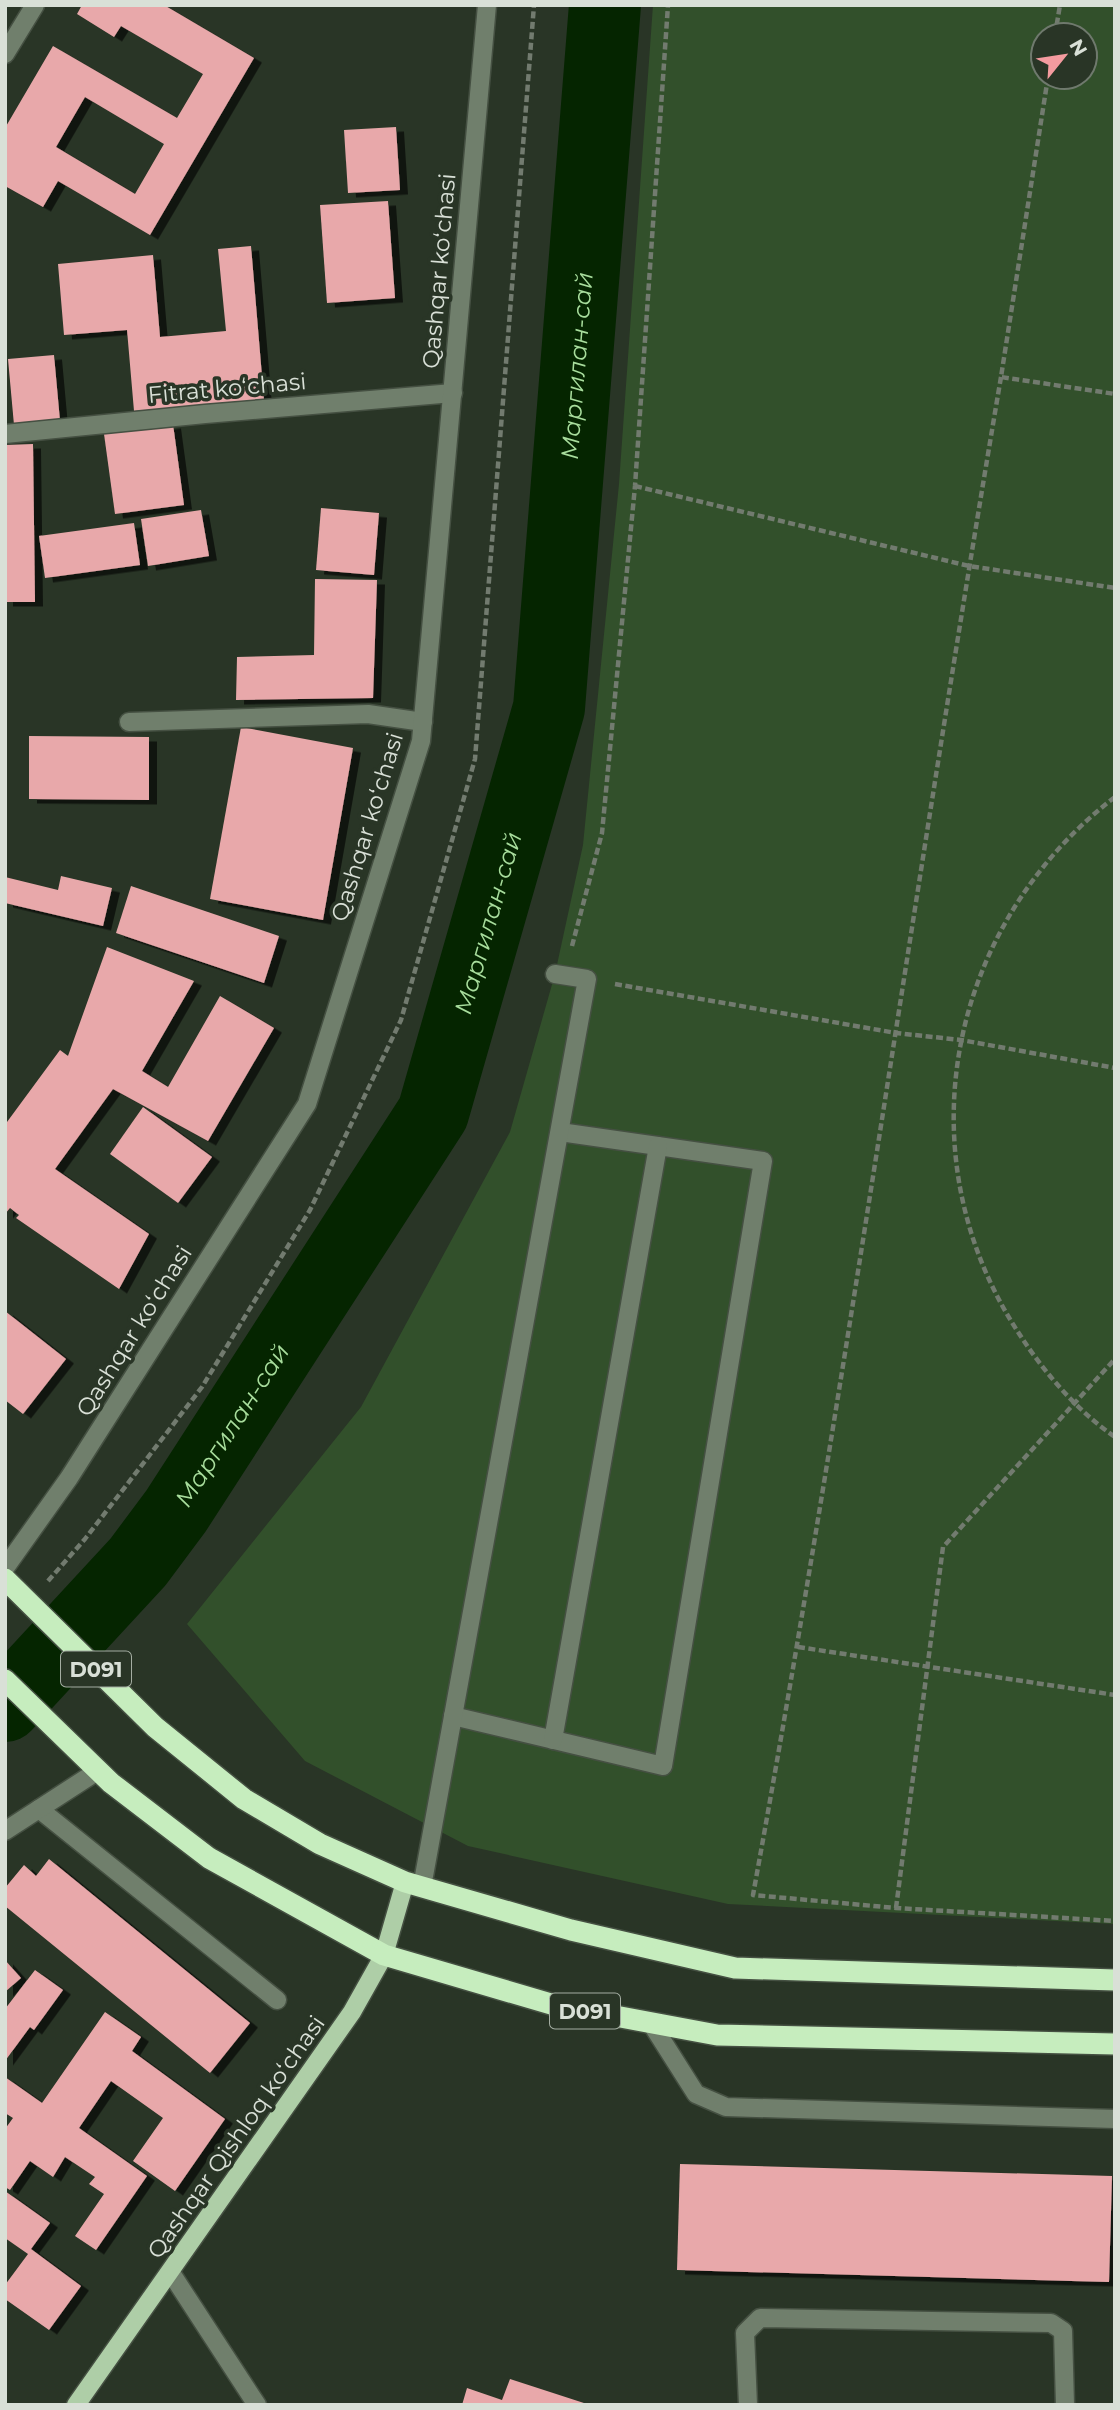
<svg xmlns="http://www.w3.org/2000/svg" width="1120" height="2410" font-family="Montserrat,sans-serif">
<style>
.green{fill:#32502b;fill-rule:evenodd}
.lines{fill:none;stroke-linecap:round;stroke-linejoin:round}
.river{stroke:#052500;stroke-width:72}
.building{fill:#e8a8aa;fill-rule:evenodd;filter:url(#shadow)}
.minor-casing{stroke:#455042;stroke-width:21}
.major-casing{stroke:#455042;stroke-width:21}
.highway-casing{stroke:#455042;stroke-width:24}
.path{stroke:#727b6f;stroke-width:4.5;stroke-dasharray:7 3.5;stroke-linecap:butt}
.minor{stroke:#707f6c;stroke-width:18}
.major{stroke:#aecea7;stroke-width:18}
.highway{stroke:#c6edbe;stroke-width:21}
.labels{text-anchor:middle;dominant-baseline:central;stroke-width:7;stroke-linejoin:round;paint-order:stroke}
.shield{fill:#293526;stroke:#a4ada2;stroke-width:2}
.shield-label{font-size:21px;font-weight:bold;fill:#d9e0d7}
.street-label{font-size:23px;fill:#d9e0d7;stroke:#293526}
.water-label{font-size:24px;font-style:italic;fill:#a8dd9c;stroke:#293526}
</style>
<defs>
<filter id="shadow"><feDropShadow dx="8" dy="4.5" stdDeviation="0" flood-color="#0009"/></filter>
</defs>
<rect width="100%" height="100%" fill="#293526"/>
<path class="green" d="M653 5H1115V1924L728 1904 468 1846 305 1761 187 1624 361 1407 510 1132 555 974 583 845 619 484ZM1043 35H1085V77H1043Z"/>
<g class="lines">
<path class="river" id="s1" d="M5 1706 138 1562 176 1511 433 1113 549 708 605 5"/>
</g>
<g class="building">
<path d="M82 5H164L254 58 150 235 58 181 43 207 5 186V128L53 46 177 118 203 74 121 26 114 37 77 14ZM85 97 164 144 135 194 56 147Z"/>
<polygon points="396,127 400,190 348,193 344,130"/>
<polygon points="388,201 395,298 327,303 320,205"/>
<polygon points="251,246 264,400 134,411 127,330 64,335 58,264 153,255 160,337 226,331 218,249"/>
<polygon points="54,355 60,421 14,425 8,359"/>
<polygon points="173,424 184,505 115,514 104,434"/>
<polygon points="33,444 35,602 5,602 5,445"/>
<polygon points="321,508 379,513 374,575 316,570"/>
<polygon points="201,510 209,556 148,566 141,519"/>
<polygon points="134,523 140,565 45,578 39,536"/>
<polygon points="315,579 377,580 373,698 236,700 237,657 314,655"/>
<polygon points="241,727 353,748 323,920 210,899"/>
<polygon points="29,736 149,737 149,800 29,799"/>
<polygon points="61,876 112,888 103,926 5,903 5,877 58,890"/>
<polygon points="131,886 279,936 264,983 116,933"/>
<polygon points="107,947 194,981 142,1071 168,1087 220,996 274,1028 208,1141 113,1089 55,1169 149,1234 119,1289 16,1218 19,1215 10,1208 5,1214 5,1121 7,1122 60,1050 68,1056"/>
<polygon points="143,1107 212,1157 178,1203 110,1154"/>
<polygon points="5,1311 66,1359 23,1414 5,1400"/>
<polygon points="49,1859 250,2023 210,2073 5,1906 5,1888 24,1865 36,1876"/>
<polygon points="5,1960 21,1978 5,1992"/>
<polygon points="35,1970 63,1990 34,2030 30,2027 5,2061 5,2009"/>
<polygon points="105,2012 141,2037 132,2051 225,2119 175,2191 133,2161 163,2118 111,2081 79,2128 147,2176 96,2250 75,2236 104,2194 89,2184 95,2177 65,2157 53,2177 30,2161 10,2190 5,2187 5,2129 13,2118 5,2113 5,2077 42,2103"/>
<polygon points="680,2164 1112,2176 1109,2282 677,2270"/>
<polygon points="5,2191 50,2223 31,2249 81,2286 49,2330 5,2299 5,2285 28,2254 5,2238"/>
<polygon points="510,2379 587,2404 587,2405 462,2405 467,2388 502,2400"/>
</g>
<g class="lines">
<g class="minor-casing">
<g id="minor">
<polyline points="5,54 35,5"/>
<polyline points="5,434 205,414 453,393"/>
<polyline points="129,722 368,714 423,722"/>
<polyline points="5,1568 69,1478 307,1104 421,741 487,5"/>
<polyline points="453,1716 663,1766 763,1161 560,1132"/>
<polyline points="553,1740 658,1146"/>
<polyline points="39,1809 277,2000"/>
<polyline points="5,1831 99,1770"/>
<polyline points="422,1887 587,979 555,974"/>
<polyline points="651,2023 696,2094 726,2107 1115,2119"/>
<polyline points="171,2273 257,2405"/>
<polyline points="748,2405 745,2333 760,2318 1051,2323 1063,2331 1065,2405"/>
</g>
</g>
<g class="major-casing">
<polyline id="major" points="76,2405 352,2012 384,1955 405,1882"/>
</g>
<g class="highway-casing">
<g id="highway">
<polyline points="5,1579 155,1727 244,1799 320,1844 405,1882 571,1930 735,1968 1115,1980"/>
<polyline points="5,1680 111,1783 209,1858 384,1955 551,2004 717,2035 1115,2044"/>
</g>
</g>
<g class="path">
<polyline points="1055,35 1060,5"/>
<polyline points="1048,77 1001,377 1115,394"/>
<path d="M1001 377C915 883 845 1391 753 1895L896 1908 1115 1921"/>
<polyline points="635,486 969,566 1115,588"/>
<path d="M1115 797C948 925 902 1154 1018 1332 1043 1371 1076 1410 1115 1437"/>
<polyline points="572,946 602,833 635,486 668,5"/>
<polyline points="615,984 896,1033 961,1040 1115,1068"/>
<polyline points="48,1581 85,1539 202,1387 310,1210 401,1020 475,759 534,5"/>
<polyline points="798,1647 1115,1695"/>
<polyline points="896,1908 943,1547 1115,1359"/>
</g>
<use href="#minor" class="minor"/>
<use href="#major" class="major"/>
<use href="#highway" class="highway"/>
</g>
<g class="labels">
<g class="shield">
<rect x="61" y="1651.5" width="70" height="35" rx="5"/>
<rect x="550" y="1993.5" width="70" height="35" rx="5"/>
</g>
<g class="shield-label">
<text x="96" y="1669">D091</text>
<text x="585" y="2011">D091</text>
</g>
<g class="street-label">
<text transform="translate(439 271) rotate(-85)">Qashqar koʻchasi</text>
<text transform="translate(227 388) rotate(-5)">Fitrat koʻchasi</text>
<text transform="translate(367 827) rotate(-73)">Qashqar koʻchasi</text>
<text transform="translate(134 1331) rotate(-58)">Qashqar koʻchasi</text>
<text transform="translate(236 2137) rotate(-55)">Qashqar Qishloq koʻchasi</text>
</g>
<g class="water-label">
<text stroke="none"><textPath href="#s1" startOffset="1498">Маргилан-сай</textPath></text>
<text stroke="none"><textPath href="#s1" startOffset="931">Маргилан-сай</textPath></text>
<text stroke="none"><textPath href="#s1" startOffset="362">Маргилан-сай</textPath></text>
</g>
</g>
<rect width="1120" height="2410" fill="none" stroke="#d9e0d7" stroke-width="14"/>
<g transform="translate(1064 56) rotate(60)"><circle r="33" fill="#293526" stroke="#6f796d" stroke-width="2"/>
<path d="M0-5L12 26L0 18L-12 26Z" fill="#f49b9f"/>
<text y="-10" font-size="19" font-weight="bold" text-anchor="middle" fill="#d9e0d7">N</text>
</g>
</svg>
